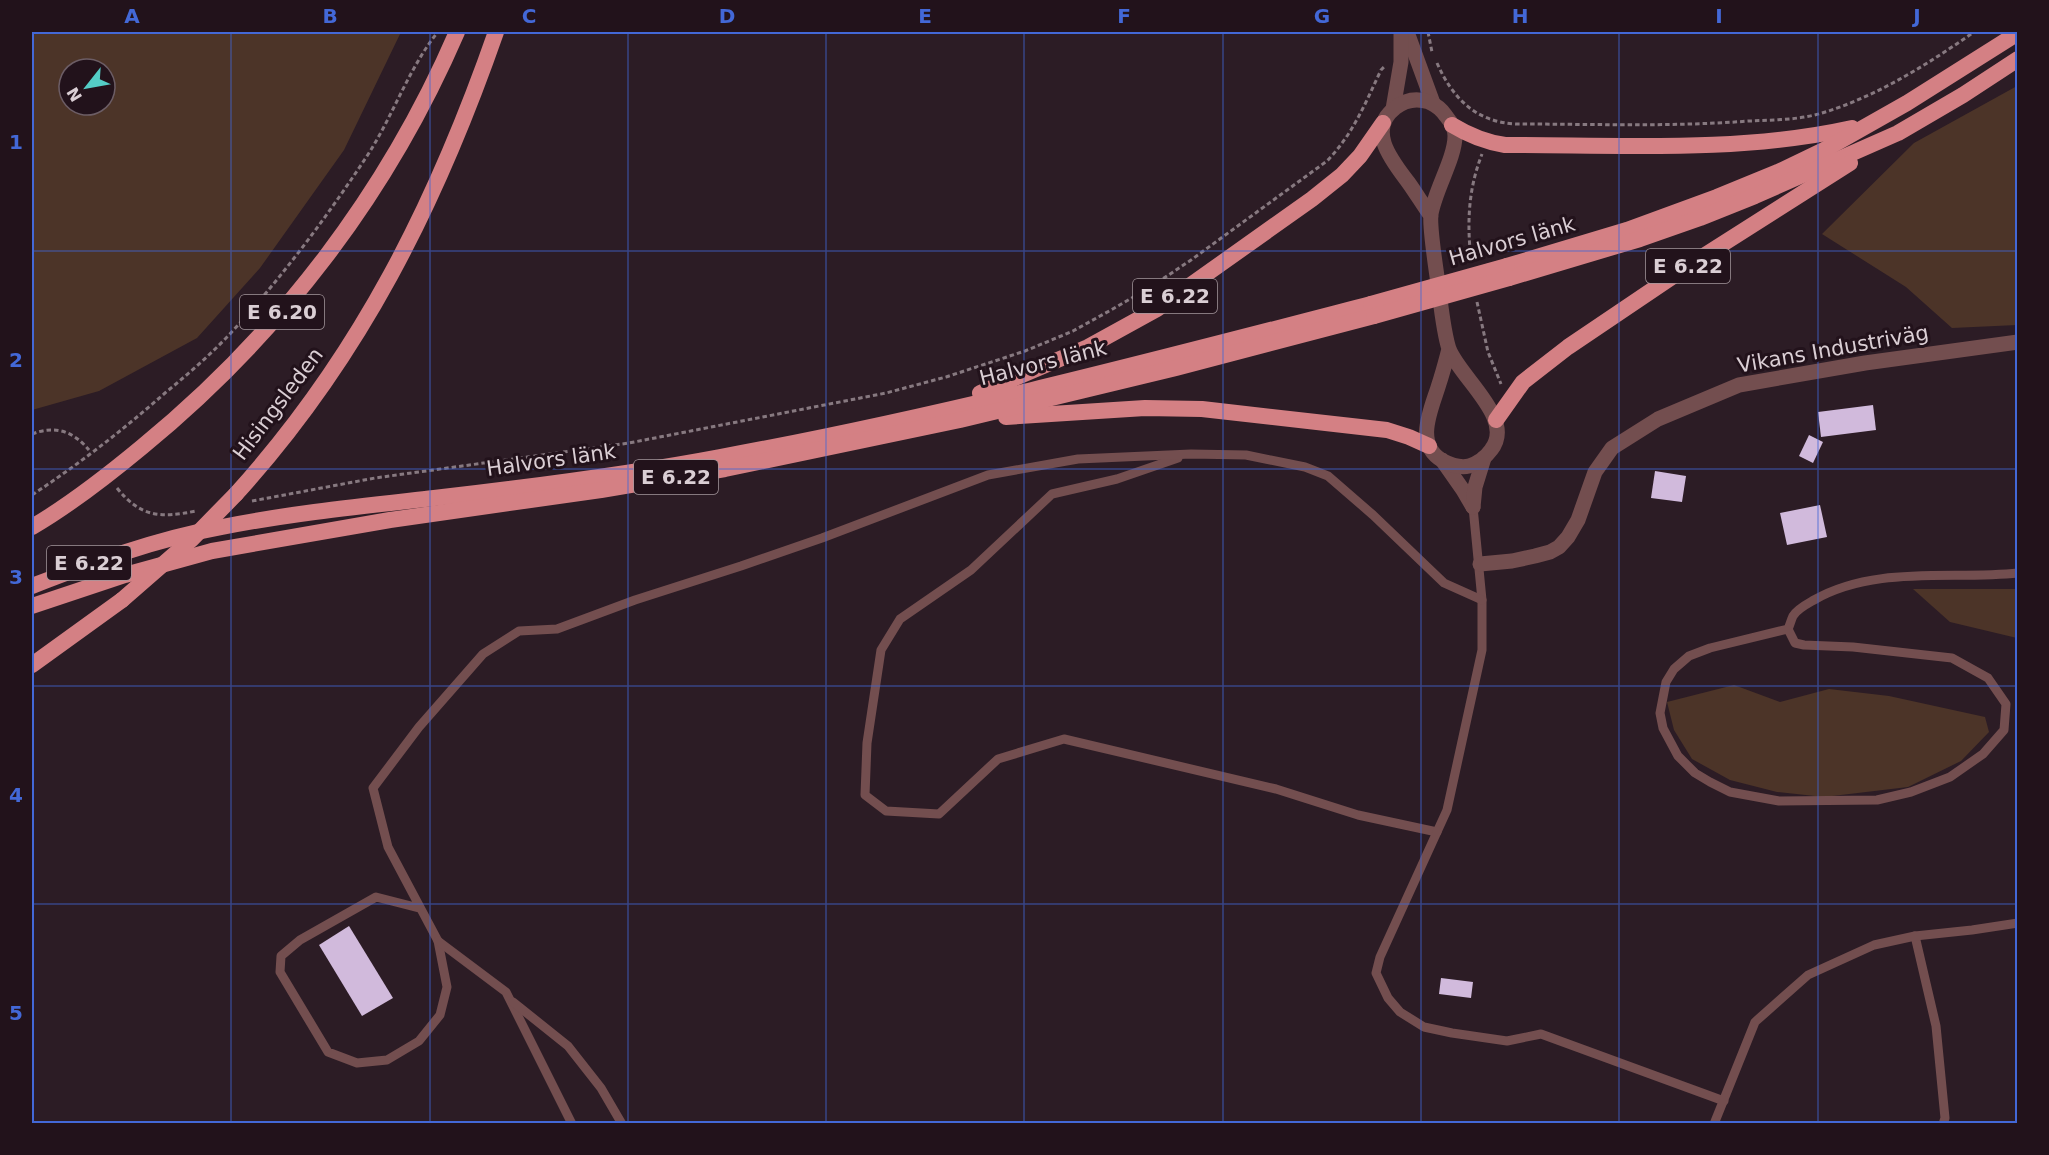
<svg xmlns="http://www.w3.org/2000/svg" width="2049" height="1155" font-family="'DejaVu Sans',sans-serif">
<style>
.green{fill:#4c3428;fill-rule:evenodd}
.building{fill:#d1badc}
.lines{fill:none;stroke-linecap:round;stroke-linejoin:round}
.path{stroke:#877980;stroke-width:3;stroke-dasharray:4.5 3;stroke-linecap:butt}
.service{stroke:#734e4f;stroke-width:9}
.minor{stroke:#734e4f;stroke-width:15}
.tertiary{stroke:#734e4f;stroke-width:15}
.trunk{stroke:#d48084;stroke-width:16}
.trunk-bridge{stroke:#d48084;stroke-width:16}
.grid{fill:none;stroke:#4368d7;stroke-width:1.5;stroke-opacity:0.55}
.labels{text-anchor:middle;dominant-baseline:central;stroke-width:6;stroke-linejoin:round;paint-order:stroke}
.shield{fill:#22121b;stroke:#a3969c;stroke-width:1.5}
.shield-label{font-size:20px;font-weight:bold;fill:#daced4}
.street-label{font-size:21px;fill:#daced4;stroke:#22121b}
.neatline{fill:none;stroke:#4368d7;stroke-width:2}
.grid-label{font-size:20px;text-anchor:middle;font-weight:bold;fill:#4368d7}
</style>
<rect width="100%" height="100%" fill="#2c1c25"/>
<g class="green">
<path d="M32 32H401L344 150 260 268 197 338 99 391 32 410ZM69 69H105V105H69Z"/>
<polygon points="2017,86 2017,325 1952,328 1906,287 1822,234 1914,143"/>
<polygon points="1913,589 2017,589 2017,638 1950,622"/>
<polygon points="1734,685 1780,702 1829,689 1889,696 1985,717 1989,732 1961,761 1908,787 1824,797 1777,792 1730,780 1692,759 1674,730 1667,702"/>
</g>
<g class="building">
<polygon points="1873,405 1876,430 1821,437 1818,412"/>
<polygon points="1809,435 1823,442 1813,463 1799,456"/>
<polygon points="1655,471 1686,476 1682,502 1651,498"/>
<polygon points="1820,505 1827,537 1787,545 1780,513"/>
<polygon points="349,926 393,998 362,1016 319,945"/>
<polygon points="1441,978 1473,982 1471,998 1439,994"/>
</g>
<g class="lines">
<g class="path">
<polyline points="1428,32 1432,52"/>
<path d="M1437 63C1453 99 1476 122 1516 124 1594 124 1672 127 1749 121 1773 120 1799 120 1822 113 1876 97 1928 64 1974 32"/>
<path d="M1471 260C1467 223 1468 190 1482 154"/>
<polyline points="1477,302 1488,352 1501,384"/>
<path d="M32 434C55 425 73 431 89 450"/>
<path d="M117 488C141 518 161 518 196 511"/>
<path d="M32 495C79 464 123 430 165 393 187 375 209 356 229 335 279 281 324 221 365 159 392 119 407 71 437 33"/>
<path d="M252 501 375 478 629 443 886 393 946 377 1025 351 1073 331 1111 310 1149 288 1191 260 1327 161C1353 134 1365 104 1381 70L1385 66"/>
</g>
<g class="service">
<polyline points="1178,458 1117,479 1052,494 971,570 900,619 881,650 867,743 865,795 886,811 939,814 998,759 1064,739 1276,789 1358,815 1437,832"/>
<polyline points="1473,507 1482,600 1482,650 1447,810 1380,957 1376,973 1388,998 1400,1012 1424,1027 1452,1033 1507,1041 1541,1034 1724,1101"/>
<path d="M1788 629 1710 648 1689 656 1674 669 1666 682 1660 713 1663 728 1678 756 1695 773 1710 782 1730 792 1779 801 1877 800 1911 792 1950 777 1983 754 2004 730 2006 704 1988 678 1952 658 1853 647 1804 645 1795 643 1788 629C1790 625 1791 620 1793 616 1797 609 1807 604 1814 600 1875 565 1951 580 2018 573"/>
<polyline points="419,908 376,897 300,940 281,956 280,972 328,1052 357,1063 387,1060 419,1041 440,1015 447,987 438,941 388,847 373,788 419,727 483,654 519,631 557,629 635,600 741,566 822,538 988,475 1078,459 1191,454 1246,455 1305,467 1328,476 1373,515 1444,583 1482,600"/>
<polyline points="1915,936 1936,1026 1945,1118 1943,1124"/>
<polyline points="438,941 506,992 572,1124"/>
<polyline points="513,1002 568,1046 601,1088 622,1124"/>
<polyline points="1714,1124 1755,1022 1808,975 1874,945 1915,936 1972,930 2018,923"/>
</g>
<g class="minor">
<polyline points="1442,460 1463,490 1473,507"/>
<polyline points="1473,507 1475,487 1484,458"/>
<polyline points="1480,564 1512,561 1535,556 1550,552 1559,547 1568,537 1578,520 1595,472 1612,448 1658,419 1739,385 1865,363 2018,342"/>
</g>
<g class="tertiary">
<polyline points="1407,32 1433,103"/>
<polyline points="1393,109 1401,62 1401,32"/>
<path d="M1431 216C1423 205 1416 193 1408 182 1393 162 1366 130 1395 108 1405 100 1417 98 1429 102 1436 105 1442 110 1446 116 1451 122 1455 129 1455 136 1455 158 1435 190 1431 214 1429 228 1437 274 1439 291 1441 307 1444 334 1449 349 1460 378 1516 419 1491 450 1486 457 1478 463 1469 466 1461 468 1451 465 1443 461 1413 444 1432 408 1439 384 1443 372 1446 360 1449 349"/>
</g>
<g class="trunk">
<path d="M1452 125C1470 136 1485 142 1505 145 1620 145 1739 153 1852 128"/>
<polyline points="1507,266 1627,230 1717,197 1778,172 1824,150 1907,103 2018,33"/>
<polyline points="1509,278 1640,239 1700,218 1755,196 1898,133 1963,95 2018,59"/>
<polyline points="980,393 1088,347 1157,309 1312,199 1342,175 1360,156 1383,123"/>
<polyline points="1006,417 1145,408 1202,409 1387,430 1409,437 1429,446"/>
<polyline points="1496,420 1523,382 1568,347 1688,266 1850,163"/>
<path d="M236 494C360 357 436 204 496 32"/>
<path d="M32 527C70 505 107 476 142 447 279 335 387 194 457 32"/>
<path d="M32 586C94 562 156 539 222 527 292 513 363 506 434 498 529 487 625 475 720 457 939 417 1155 360 1371 304"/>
<polyline points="32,606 125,575 212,551 390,520 601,490 725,469 960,420 1176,368 1374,316"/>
<polyline points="32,665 122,600"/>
</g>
<g class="trunk-bridge">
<polyline points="1371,304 1507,266"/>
<polyline points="1374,316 1509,278"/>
<polyline points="122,600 192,539 236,494"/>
</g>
</g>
<path class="grid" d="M231 32V1124M430 32V1124M628 32V1124M826 32V1124M1024 32V1124M1223 32V1124M1421 32V1124M1619 32V1124M1818 32V1124M32 251H2018M32 469H2018M32 686H2018M32 904H2018"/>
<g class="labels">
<g class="shield">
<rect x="1646" y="249" width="84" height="34" rx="4.5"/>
<rect x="1133" y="279" width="84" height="34" rx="4.5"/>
<rect x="240" y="295" width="84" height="34" rx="4.5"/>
<rect x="634" y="460" width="84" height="34" rx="4.5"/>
<rect x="47" y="546" width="84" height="34" rx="4.5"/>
</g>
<g class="shield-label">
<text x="1688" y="266">E 6.22</text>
<text x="1175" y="296">E 6.22</text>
<text x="282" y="312">E 6.20</text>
<text x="676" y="477">E 6.22</text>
<text x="89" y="563">E 6.22</text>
</g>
<g class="street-label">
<text transform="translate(1512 241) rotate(-16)">Halvors länk</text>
<text transform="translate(1833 349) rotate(-10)">Vikans Industriväg</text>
<text transform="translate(1043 363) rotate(-14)">Halvors länk</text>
<text transform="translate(278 404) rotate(-53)">Hisingsleden</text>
<text transform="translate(551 460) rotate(-8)">Halvors länk</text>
</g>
</g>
<rect width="2049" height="1155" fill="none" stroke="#22121b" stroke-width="66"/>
<g transform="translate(87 87) rotate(239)"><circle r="28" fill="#22121b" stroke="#6c5d65" stroke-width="1.5"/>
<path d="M0-4.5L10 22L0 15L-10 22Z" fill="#54cdc6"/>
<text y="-9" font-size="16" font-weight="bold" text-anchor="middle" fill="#daced4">N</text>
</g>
<rect x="33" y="33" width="1983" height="1089" class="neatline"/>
<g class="grid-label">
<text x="132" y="23">A</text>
<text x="330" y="23">B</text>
<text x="529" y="23">C</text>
<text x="727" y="23">D</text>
<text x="925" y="23">E</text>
<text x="1124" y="23">F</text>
<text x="1322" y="23">G</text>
<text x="1520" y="23">H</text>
<text x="1719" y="23">I</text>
<text x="1917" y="23">J</text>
<text x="16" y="149">1</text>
<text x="16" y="367">2</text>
<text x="16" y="584">3</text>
<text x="16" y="802">4</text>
<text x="16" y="1020">5</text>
</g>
</svg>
